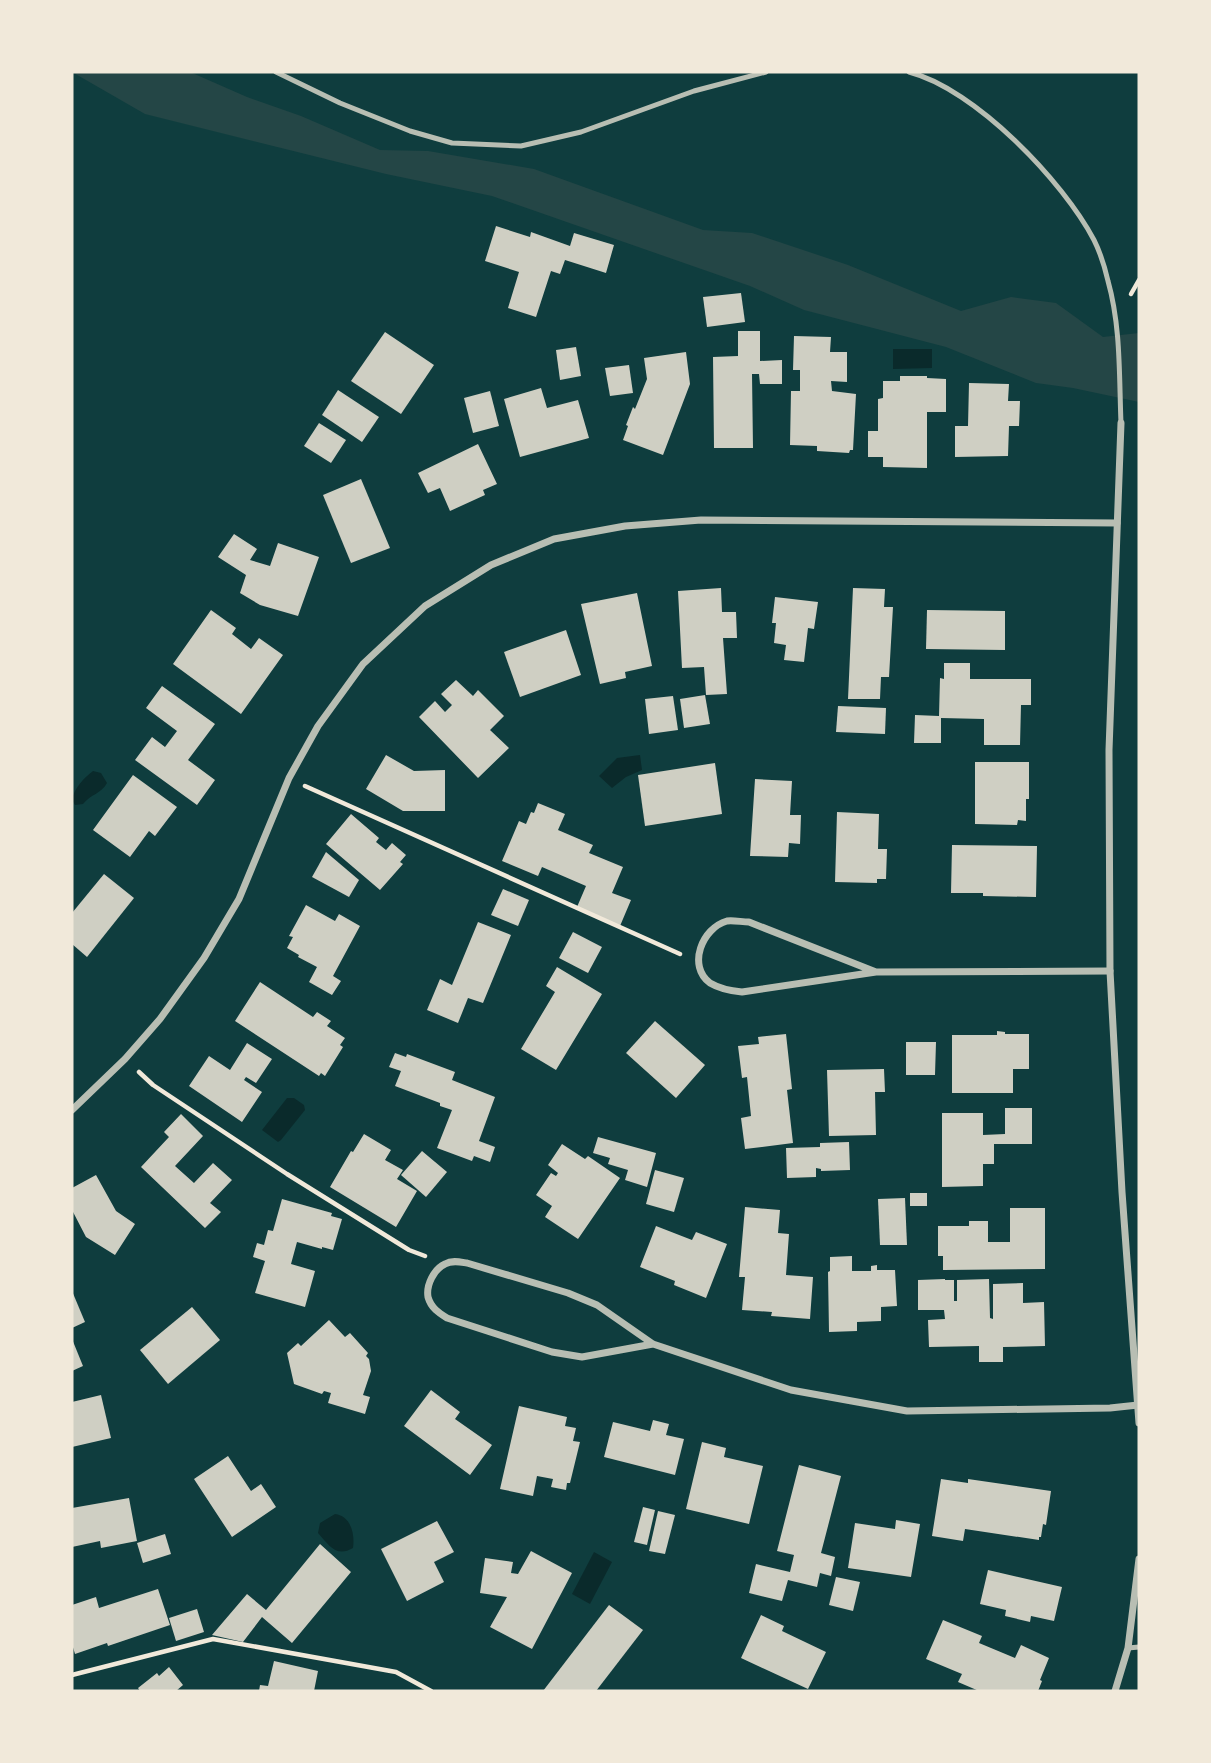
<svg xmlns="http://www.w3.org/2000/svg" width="1211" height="1763" font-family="Helvetica,sans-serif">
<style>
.green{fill:#244646}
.water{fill:#0a2a2b}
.building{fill:#cfcfc3}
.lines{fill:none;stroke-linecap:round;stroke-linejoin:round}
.path{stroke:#f1e9da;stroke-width:4.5}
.service{stroke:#b8beb3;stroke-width:5}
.minor{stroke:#b8beb3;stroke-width:7}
</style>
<rect width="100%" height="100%" fill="#0f3d3e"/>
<polygon class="green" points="72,72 190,72 247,97 301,116 380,150 428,151 534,169 703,230 752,233 848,265 961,311 1011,297 1056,303 1103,337 1139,333 1139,402 1073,388 1036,383 946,347 804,310 750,286 492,196 386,174 145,114"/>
<g class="water">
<polygon points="893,349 932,349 932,368 893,369"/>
<polygon points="640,755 642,770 626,777 612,788 599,776 617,758"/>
<path d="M93 771 101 773 107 783C101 794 91 794 83 804L75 805 72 800C74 788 84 778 93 771Z"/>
<polygon points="287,1098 294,1098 304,1105 305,1110 281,1140 278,1142 262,1130"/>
<path d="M335 1514C351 1516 355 1534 353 1548 336 1558 329 1545 318 1533L320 1523Z"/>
<polygon points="594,1552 612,1562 590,1604 572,1594"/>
</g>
<g class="building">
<polygon points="496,226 530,237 531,232 570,246 574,233 614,245 606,273 565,260 560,274 551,271 536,317 508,308 519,272 485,261"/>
<polygon points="741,293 745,322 707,327 703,297"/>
<polygon points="738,331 760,331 760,361 782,360 782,384 760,384 759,374 752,374 753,448 714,448 713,357 738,356"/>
<polygon points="385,332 434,365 401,414 351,381"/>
<polygon points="794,336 831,337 830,352 847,352 847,382 831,381 832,391 856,394 853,450 850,450 849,453 817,451 817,446 790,445 791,391 800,391 800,370 793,370"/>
<polygon points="576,347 581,376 560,380 556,350"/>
<polygon points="686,352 690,384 663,455 623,440 628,426 626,425 633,407 635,409 647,379 644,358"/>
<polygon points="629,365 633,393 610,396 605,368"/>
<polygon points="900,376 927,376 927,378 946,379 946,412 927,412 927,468 883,467 883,457 868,457 868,431 878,431 878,399 883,398 883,381 900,381"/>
<polygon points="969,383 1009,384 1008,401 1020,401 1019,426 1009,426 1008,456 955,457 955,426 968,426"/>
<polygon points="541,388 547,408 578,400 589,438 520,457 504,399"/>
<polygon points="338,390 379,417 362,442 322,415"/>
<polygon points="490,391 499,426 473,433 464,398"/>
<polygon points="319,423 346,440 331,463 304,446"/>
<polygon points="478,444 497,484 483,490 485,495 450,511 440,488 428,493 418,473"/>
<polygon points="361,479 390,548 351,563 323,495"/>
<polygon points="234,534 257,549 250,560 270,566 278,543 319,557 298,616 260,605 240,593 246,575 218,557"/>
<polygon points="721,588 722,612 736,612 737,638 723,638 727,694 706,695 704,667 682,668 678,591"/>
<polygon points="853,588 885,589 884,607 893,607 889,677 881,677 880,699 848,699"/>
<polygon points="637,593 652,666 625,672 626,678 600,684 581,604"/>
<polygon points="775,597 818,602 814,629 808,628 804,662 784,660 786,645 774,643 776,623 772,623"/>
<polygon points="211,610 236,628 232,634 251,649 259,638 283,655 241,714 173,664"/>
<polygon points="927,610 1005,611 1005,650 926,649"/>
<polygon points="566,630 581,675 520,697 504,652"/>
<polygon points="944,663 970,663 970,679 1031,679 1031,705 1021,705 1020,745 984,745 984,719 941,718 941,743 914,743 915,715 939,716 940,678 944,679"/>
<polygon points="456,680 473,696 478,690 504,716 490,730 509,748 478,778 419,717 435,701 445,712 452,705 441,694"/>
<polygon points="162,686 215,724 188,760 215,780 197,805 135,760 152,737 165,747 177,731 146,708"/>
<polygon points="705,695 710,724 684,728 680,699"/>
<polygon points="673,696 678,730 649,734 645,699"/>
<polygon points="838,706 886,708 885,734 836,732"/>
<polygon points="386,755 414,771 445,770 445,811 403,811 366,789"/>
<polygon points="975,762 1029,762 1029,799 1026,799 1026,821 1018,820 1017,825 975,824"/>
<polygon points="715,763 722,814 645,826 638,775"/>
<polygon points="133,775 177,807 155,836 149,831 130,857 93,830"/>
<polygon points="755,779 792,781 790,815 801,815 800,844 789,843 788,857 750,856"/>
<polygon points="538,803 565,814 558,830 593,845 589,853 623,867 612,893 631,900 620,926 577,907 586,886 542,867 538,876 502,861 519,821 526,824 531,812 534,813"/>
<polygon points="837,812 879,814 878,849 887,849 886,879 877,879 877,883 835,882"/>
<polygon points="351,814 379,838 376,842 386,850 392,843 406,855 400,862 403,864 380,890 326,844"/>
<polygon points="952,845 1037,846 1036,897 983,896 983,893 951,893"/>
<polygon points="326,852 359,880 349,897 312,877"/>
<polygon points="104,874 134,898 87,957 72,944 72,913"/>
<polygon points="503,889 529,900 518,926 491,915"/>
<polygon points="306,905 335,921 339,914 360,926 333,976 341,981 332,995 309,982 317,967 298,957 299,955 287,948 293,937 289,936"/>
<polygon points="478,922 511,935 483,1003 468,998 458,1023 427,1010 440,979 452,985"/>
<polygon points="573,932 602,947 588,973 559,958"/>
<polygon points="557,967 602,994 556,1070 521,1049 555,992 546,986"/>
<polygon points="260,982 313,1017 317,1012 331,1021 327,1026 345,1038 340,1045 343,1047 325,1076 321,1073 319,1076 235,1021"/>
<polygon points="655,1021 705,1065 676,1098 626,1053"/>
<polygon points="997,1031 1005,1032 1005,1034 1029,1034 1029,1069 1013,1069 1013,1093 952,1093 952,1035 997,1035"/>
<polygon points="786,1034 792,1089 787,1090 793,1143 745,1149 741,1118 751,1116 747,1077 742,1078 738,1046 759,1044 758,1037"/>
<polygon points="906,1042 936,1042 935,1075 906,1075"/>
<polygon points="247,1043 272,1059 256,1083 246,1077 244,1080 262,1092 242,1122 189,1086 209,1056 230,1070"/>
<polygon points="395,1053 406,1057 407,1054 455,1072 452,1080 495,1097 479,1141 495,1147 490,1162 474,1156 472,1161 437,1148 452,1110 440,1106 440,1103 395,1086 401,1071 389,1067"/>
<polygon points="884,1069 885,1092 875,1092 876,1135 829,1136 827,1070"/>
<polygon points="1005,1108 1032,1108 1032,1144 994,1144 994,1164 983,1164 983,1186 942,1187 942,1113 983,1113 983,1135 1005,1134"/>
<polygon points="181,1114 203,1136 175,1166 194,1183 213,1163 232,1180 210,1203 221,1212 205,1228 141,1167 169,1137 164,1132"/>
<polygon points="364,1134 391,1150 385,1160 403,1170 397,1179 417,1191 396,1227 330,1187 351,1151 353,1152"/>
<polygon points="598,1137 656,1153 647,1187 625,1180 628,1170 608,1164 610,1158 593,1153"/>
<polygon points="849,1142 850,1170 821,1171 821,1169 816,1168 816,1177 787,1178 786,1148 820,1147 820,1143"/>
<polygon points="562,1144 585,1159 588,1156 620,1178 578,1239 545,1217 552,1206 536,1195 551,1173 556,1176 558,1173 548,1165"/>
<polygon points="422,1151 447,1172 426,1197 401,1175"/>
<polygon points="655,1170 684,1178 674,1212 646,1204"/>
<polygon points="96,1175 116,1211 135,1224 115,1255 86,1237 72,1210 72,1188"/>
<rect x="910" y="1193" width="17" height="13"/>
<polygon points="905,1198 907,1245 880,1245 878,1199"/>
<polygon points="282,1199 332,1213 331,1216 342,1219 333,1250 322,1247 322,1249 297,1242 291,1264 315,1271 305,1307 255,1293 265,1261 253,1257 257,1243 264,1245 268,1230 273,1231"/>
<polygon points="745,1207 780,1210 778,1233 789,1234 786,1275 813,1277 810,1319 771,1316 772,1312 742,1310 745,1277 739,1277"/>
<polygon points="1010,1208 1045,1208 1045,1269 943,1270 943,1256 938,1256 938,1226 969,1226 969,1221 988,1221 988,1242 1010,1242"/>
<polygon points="656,1226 692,1240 696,1232 727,1244 706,1298 674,1285 675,1281 640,1267"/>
<polygon points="852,1256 852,1271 871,1271 871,1266 877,1265 877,1270 895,1270 897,1306 881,1307 881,1321 857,1322 857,1331 829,1332 828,1272 830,1271 830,1257"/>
<polygon points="945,1279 945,1280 954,1280 954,1301 957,1301 957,1280 989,1279 990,1318 993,1319 993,1284 1023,1283 1023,1303 1044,1302 1045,1346 1003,1347 1003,1362 979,1362 979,1346 929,1347 928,1320 945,1319 944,1310 918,1310 918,1280"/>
<polygon points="72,1291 85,1322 72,1328"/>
<polygon points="192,1307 220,1340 168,1384 140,1350"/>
<polygon points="329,1320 345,1337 350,1333 368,1353 366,1356 369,1359 371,1371 363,1395 370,1397 365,1414 328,1403 331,1393 324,1391 322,1394 294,1384 287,1353 298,1343 301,1346"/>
<polygon points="72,1339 83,1366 72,1371"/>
<polygon points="431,1390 460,1412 455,1419 492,1445 470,1475 404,1426"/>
<polygon points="101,1395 111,1438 72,1447 72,1402"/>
<polygon points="519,1406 567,1417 565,1426 576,1428 573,1441 580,1442 570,1483 567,1483 566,1490 551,1487 553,1479 537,1476 533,1496 500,1489"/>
<polygon points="653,1420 669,1424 666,1435 684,1439 675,1475 604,1457 613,1422 650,1431"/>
<polygon points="702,1442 726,1448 724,1457 763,1466 749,1524 686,1509"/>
<polygon points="228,1456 251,1491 261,1484 276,1507 232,1537 194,1479"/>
<polygon points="799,1465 841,1476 821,1553 835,1557 831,1576 820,1573 817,1587 788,1580 782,1601 749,1593 756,1564 790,1572 794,1555 777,1551"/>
<polygon points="941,1479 968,1483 968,1479 1051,1491 1046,1525 1043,1524 1041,1537 1039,1537 1039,1540 965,1529 963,1541 932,1536"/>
<polygon points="129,1498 137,1541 101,1548 100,1541 72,1547 72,1508"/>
<polygon points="643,1507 655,1510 647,1545 634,1542"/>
<polygon points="658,1511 675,1515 665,1554 649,1551"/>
<polygon points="896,1520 920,1524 911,1577 848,1568 855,1523 895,1529"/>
<polygon points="437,1521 454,1552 434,1562 444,1582 407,1601 381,1549"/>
<polygon points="165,1534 171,1554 143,1563 137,1543"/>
<polygon points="320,1544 351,1572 292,1643 262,1617 243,1642 212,1635 247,1594 266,1610"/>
<polygon points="531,1551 572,1573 532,1649 490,1627 507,1597 480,1593 485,1558 513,1562 511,1573 518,1574"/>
<polygon points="988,1570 1062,1587 1054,1621 1031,1616 1030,1622 1005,1616 1006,1610 980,1604"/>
<polygon points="836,1577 860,1582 853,1611 829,1605"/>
<polygon points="158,1589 170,1625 108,1646 107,1643 75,1654 72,1644 72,1605 96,1597 99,1608"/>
<polygon points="609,1605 643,1630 596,1691 543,1691"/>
<polygon points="197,1609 204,1632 176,1641 169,1618"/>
<polygon points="761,1615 784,1626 782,1631 826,1652 808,1689 741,1658"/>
<polygon points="943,1620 982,1636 979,1643 1015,1658 1021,1645 1049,1658 1040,1680 1042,1681 1038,1691 979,1691 958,1682 962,1674 926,1659"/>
<polygon points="274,1661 318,1671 314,1691 259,1691 260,1685 268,1686"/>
<polygon points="169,1667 183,1685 176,1691 140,1691 138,1688 157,1673 159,1676"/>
</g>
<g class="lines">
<g class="path">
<polyline points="1131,294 1139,280"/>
<polyline points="305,786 680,954"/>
<polyline points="139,1072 153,1085 287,1174 409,1250 425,1256"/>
<polyline points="72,1675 213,1639 396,1672 431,1691"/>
</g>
<g class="service">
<polyline points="276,72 340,103 410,131 452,143 521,146 581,132 694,91 766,72"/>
<path d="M909 72C975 89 1063 181 1094 240 1100 252 1105 268 1108 281 1121 327 1119 376 1121 423"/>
<polyline points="1128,1648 1139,1647"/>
</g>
<g class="minor">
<polyline points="1121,423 1109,750 1110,971 1122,1192 1139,1423"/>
<path d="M876 972 749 922C742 922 733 920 727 921 702 928 687 966 710 983 720 989 731 991 742 992L876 972 1110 971"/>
<polyline points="72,1110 125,1059 160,1019 204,958 239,899 289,778 318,726 363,664 425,606 491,565 554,539 625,526 701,520 1117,523"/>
<path d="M653 1344 582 1357 552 1352 447 1318C439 1313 431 1308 428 1297 426 1285 434 1269 445 1264 452 1260 460 1262 467 1263L568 1293 597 1305 653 1344 791 1390 907 1411 1110 1408 1138 1405"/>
<polyline points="1115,1691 1128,1648 1139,1559"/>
</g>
</g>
<rect width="1211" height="1763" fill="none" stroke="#f1e9da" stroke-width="147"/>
</svg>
